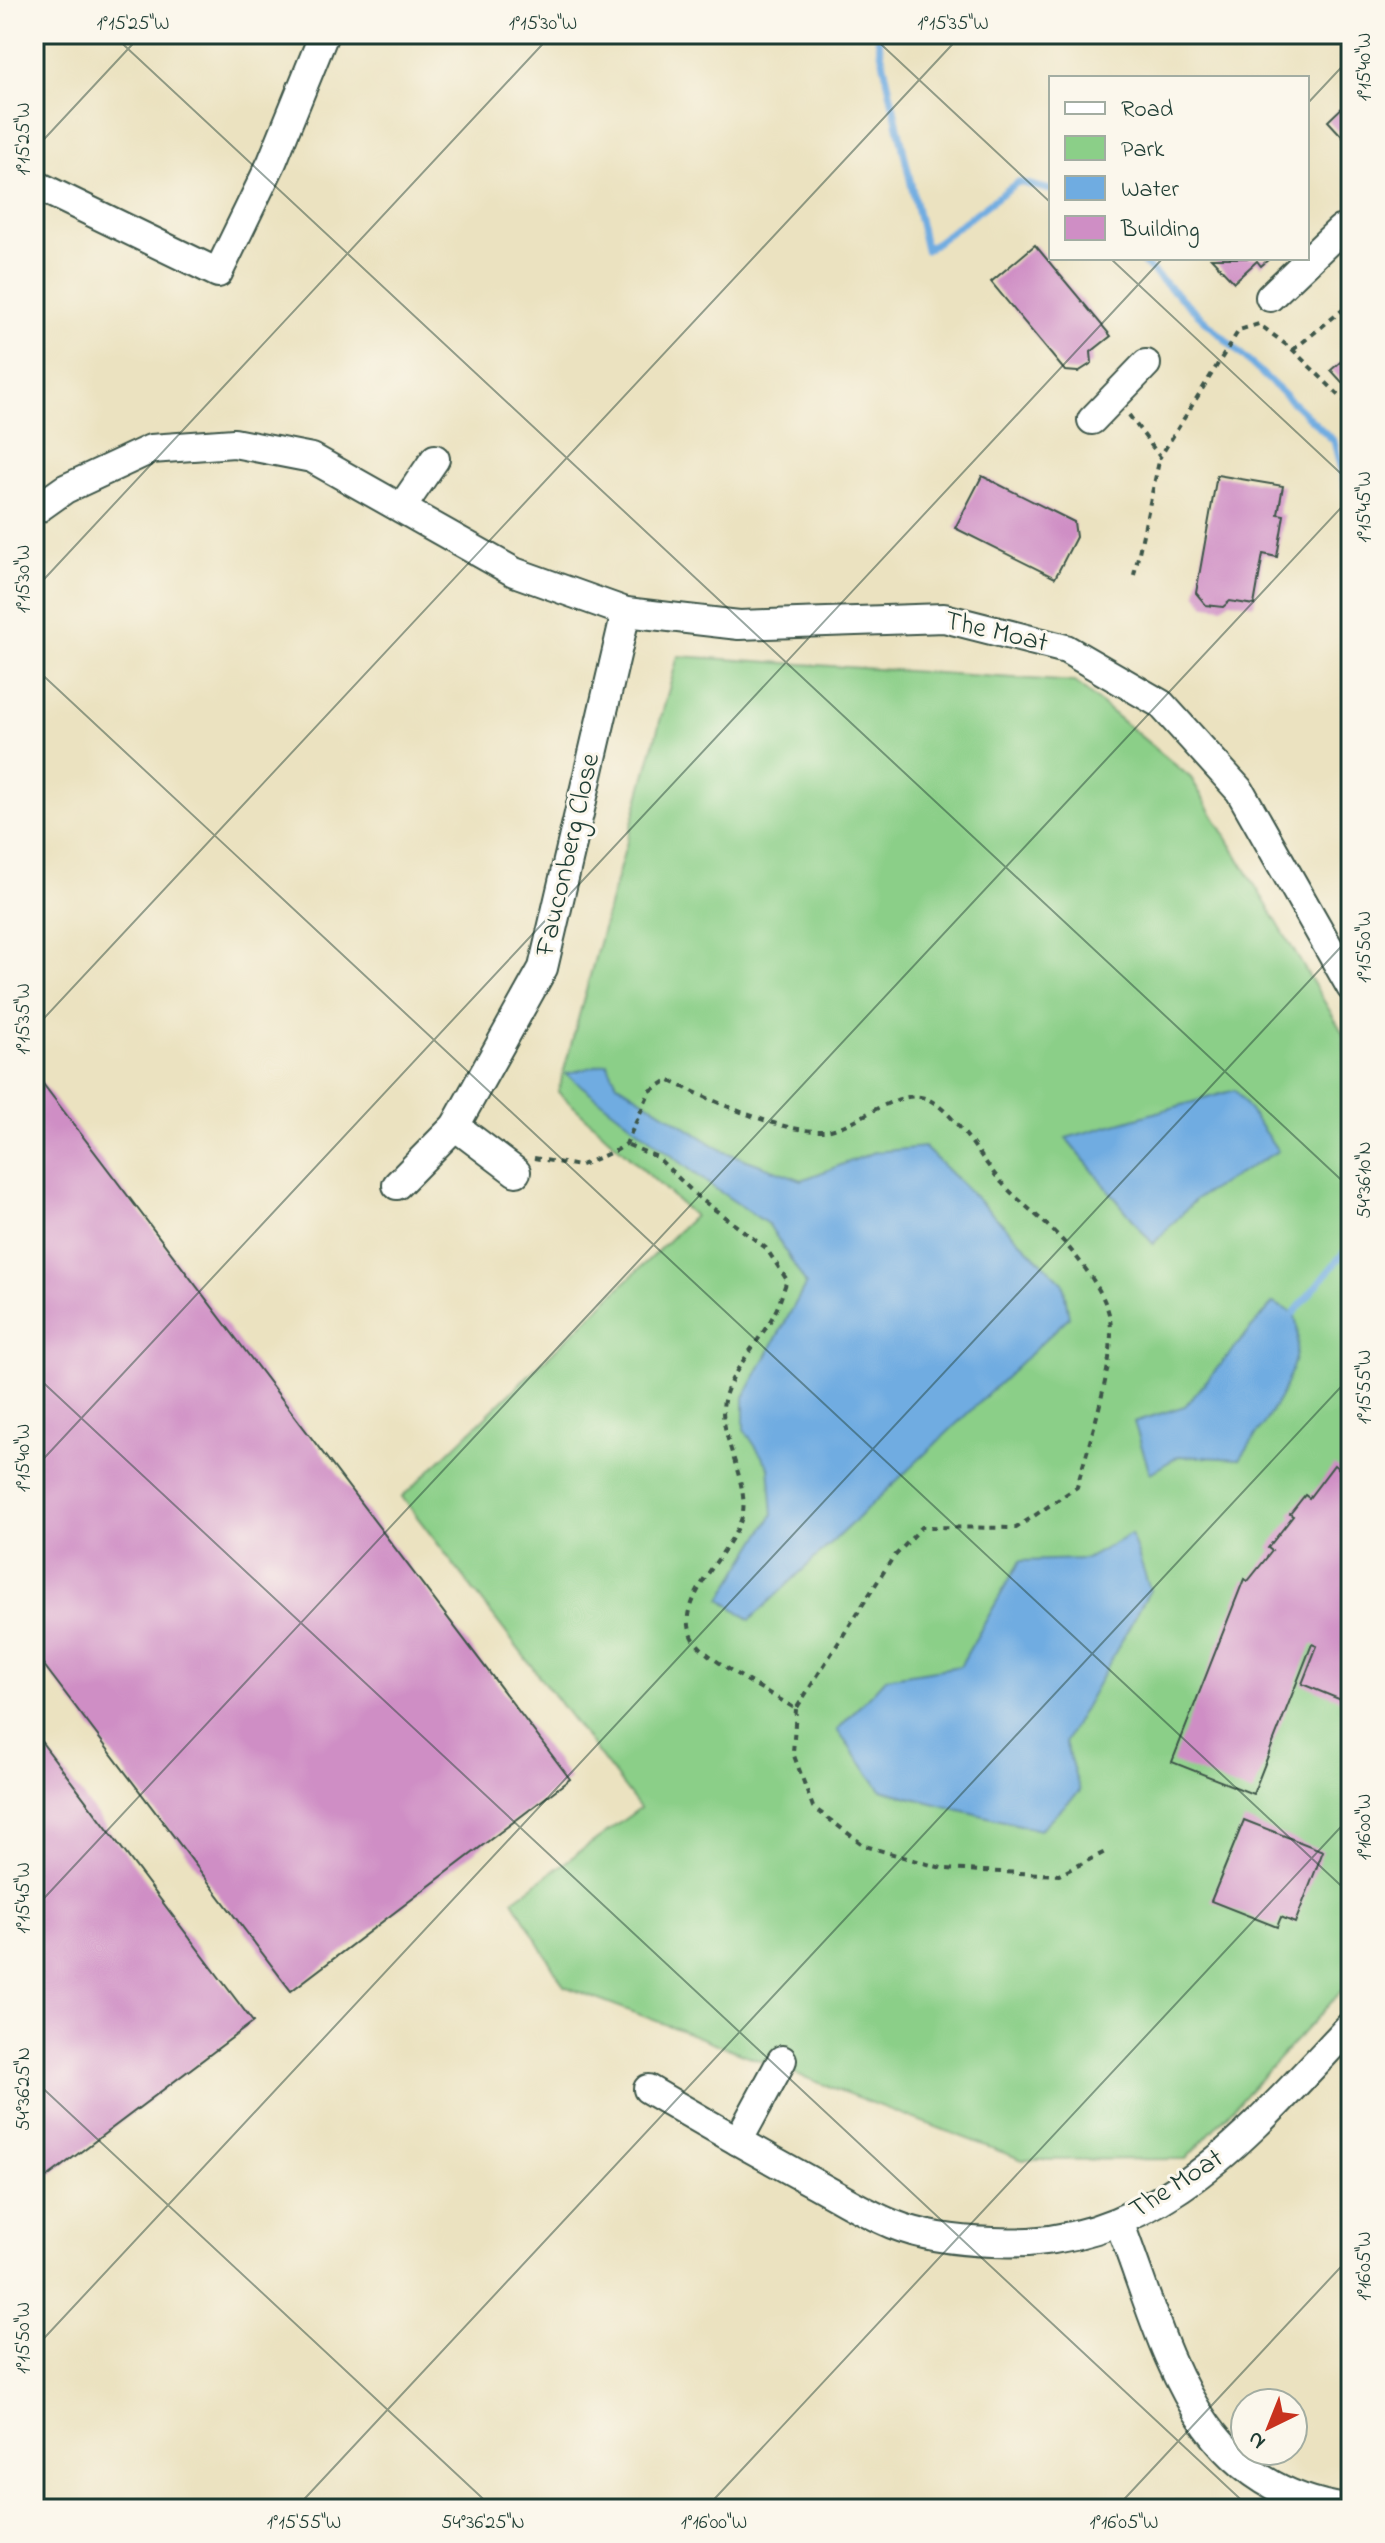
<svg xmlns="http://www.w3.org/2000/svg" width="1385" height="2543" font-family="'Indie Flower',sans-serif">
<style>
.green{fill:#8bcf88;stroke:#55865e;stroke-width:2}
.water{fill:#6face1;stroke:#47748a;stroke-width:2}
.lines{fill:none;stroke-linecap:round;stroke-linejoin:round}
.stream{stroke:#6face1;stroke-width:7}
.building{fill:#cf8ec5}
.minor-casing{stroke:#3e5649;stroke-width:32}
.path{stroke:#3e5649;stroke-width:4;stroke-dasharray:6 6;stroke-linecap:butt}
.minor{stroke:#fff;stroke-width:28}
.ticks{fill:none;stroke:#1f3d34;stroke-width:2;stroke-opacity:0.45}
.labels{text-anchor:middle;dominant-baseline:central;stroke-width:6;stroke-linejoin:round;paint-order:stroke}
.street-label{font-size:28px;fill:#1f3d34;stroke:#fbf7ec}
.neatline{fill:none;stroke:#1f3d34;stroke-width:3}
.ticks-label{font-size:20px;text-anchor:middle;fill:#1f3d34}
</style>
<rect width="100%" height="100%" fill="#fbf7ec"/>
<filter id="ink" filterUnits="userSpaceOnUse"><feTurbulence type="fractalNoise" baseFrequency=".0125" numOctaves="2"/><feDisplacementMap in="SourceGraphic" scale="16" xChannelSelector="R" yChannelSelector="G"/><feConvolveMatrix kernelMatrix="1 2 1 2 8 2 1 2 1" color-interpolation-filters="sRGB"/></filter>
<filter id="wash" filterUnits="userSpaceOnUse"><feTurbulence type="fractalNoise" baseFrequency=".006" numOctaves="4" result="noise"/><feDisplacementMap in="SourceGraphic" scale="32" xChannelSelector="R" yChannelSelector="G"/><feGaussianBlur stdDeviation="1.8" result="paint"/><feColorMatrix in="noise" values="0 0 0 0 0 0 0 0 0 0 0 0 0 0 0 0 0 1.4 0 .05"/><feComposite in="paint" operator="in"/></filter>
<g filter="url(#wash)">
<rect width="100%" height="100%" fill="#ebe2c0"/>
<polygon class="green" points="678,656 1075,682 1191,778 1343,1033 1351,1109 1351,1981 1186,2159 1023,2160 564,1986 513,1900 640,1808 402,1497 694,1216 558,1092"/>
<g class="water">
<polygon points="607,1063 617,1083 725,1152 802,1180 875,1152 924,1147 1063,1283 1069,1317 750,1620 721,1599 773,1514 769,1467 744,1429 744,1397 806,1284 769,1225 710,1185 566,1074"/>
<polygon points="1235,1090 1278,1151 1196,1199 1153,1244 1066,1138"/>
<path d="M1273 1303 1294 1313C1311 1362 1267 1419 1240 1459L1179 1456 1150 1473 1134 1422 1185 1406Z"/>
<polygon points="1131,1534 1150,1590 1065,1742 1080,1791 1039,1830 881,1790 837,1730 886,1678 960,1666 1020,1561 1086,1559"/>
</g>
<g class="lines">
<g class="stream">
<polyline points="877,34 926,250 1018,182 1051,190"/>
<polyline points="1138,258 1334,441 1351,511"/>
<polyline points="1294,1313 1351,1244"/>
</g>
</g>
<g id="blocks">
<g class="building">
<polygon points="1351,99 1351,146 1328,121"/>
<polygon points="1035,245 1111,336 1091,352 1092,363 1078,372 1065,371 991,282"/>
<polygon points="1211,258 1270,258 1261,266 1257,261 1234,282"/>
<polygon points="1351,353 1351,392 1331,370"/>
<polygon points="1217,475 1283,486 1278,514 1284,515 1277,557 1263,554 1254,605 1230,601 1223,607 1206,605 1196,593"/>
<polygon points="982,476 1074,522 1076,537 1055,578 955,528"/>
<polygon points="34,1072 570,1779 291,1991 34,1652"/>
<polygon points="1334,1465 1351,1478 1351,1704 1302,1684 1317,1646 1312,1644 1253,1794 1172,1762 1244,1579 1248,1581 1272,1551 1268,1548 1293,1516 1290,1514 1305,1495 1309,1498"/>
<polygon points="34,1732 253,2022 34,2187"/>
<polygon points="1244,1820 1323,1851 1295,1923 1281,1917 1277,1927 1211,1901"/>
</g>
</g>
</g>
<g filter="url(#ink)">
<use href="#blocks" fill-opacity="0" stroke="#3e5649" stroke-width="2"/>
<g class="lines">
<g class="minor-casing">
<g id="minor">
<polyline points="34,184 218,273 272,162 324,34"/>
<polyline points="1270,297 1340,230"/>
<polyline points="1092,420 1146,364"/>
<polyline points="402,507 435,459"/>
<polyline points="34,511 65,489 151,449 234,443 312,458 514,572 626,612 739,625 944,618 1066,649 1161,704 1240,791 1351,987"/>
<polyline points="455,1126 516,1172"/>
<polyline points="397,1185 455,1126 543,968 626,612"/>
<path d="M648 2089C702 2121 757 2152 812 2182 838 2196 864 2213 892 2224 924 2237 958 2241 993 2242 1155 2251 1250 2132 1351 2025"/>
<polyline points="738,2141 782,2060"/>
<path d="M1119 2222C1167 2346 1191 2486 1346 2509"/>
</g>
</g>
<g class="path">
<polyline points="1293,350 1351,303"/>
<polyline points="1129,415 1160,457 1239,330 1259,324 1293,350 1351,407"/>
<polyline points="1134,575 1160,457"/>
<path d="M534 1158 579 1166 617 1150 626 1144 650 1091 668 1080C707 1098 780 1133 823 1131 852 1130 895 1088 925 1098 953 1108 982 1161 1002 1183 1021 1204 1045 1221 1064 1242 1081 1262 1102 1288 1109 1314 1119 1354 1088 1446 1077 1487L1016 1528 922 1527 892 1559 796 1709C772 1694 709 1662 695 1641 669 1603 731 1555 742 1517 750 1486 723 1443 723 1410 723 1378 761 1341 774 1314 780 1303 783 1291 787 1280L766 1248 698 1197 657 1157 626 1144"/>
<polyline points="796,1709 793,1753 813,1807 865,1846 945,1869 1059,1875 1107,1851"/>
</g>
<use href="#minor" class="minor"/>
</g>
</g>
<path class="ticks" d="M112 34 1351 1189M870 34 1051 203M1307 104 1351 57M34 150 142 34M1110 258 1351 483M34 590 552 34M34 667 1351 1895M34 1029 962 34M34 1374 1251 2509M34 1469 1163 258M34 1909 1351 497M34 2080 494 2509M34 2349 1351 936M295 2509 1351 1376M705 2509 1351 1816M1115 2509 1351 2256"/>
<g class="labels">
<g class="street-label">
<text transform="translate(996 633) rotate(13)">The Moat</text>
<text transform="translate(569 855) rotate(-77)">Fauconberg Close</text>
<text transform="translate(1177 2185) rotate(-33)">The Moat</text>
</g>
</g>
<rect width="1385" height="2543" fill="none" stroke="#fbf7ec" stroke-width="88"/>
<rect x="1049" y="76" width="260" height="184" fill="#fbf7ec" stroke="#a3ada2" stroke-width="2"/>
<rect x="1065" y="102" width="40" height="12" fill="#ffffff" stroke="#a3ada2" stroke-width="2"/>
<text x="1121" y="116" font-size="24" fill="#1f3d34">Road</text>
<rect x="1065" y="136" width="40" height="24" fill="#8bcf88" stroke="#a3ada2" stroke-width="2"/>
<text x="1121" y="156" font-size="24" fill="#1f3d34">Park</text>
<rect x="1065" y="176" width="40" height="24" fill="#6face1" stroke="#a3ada2" stroke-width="2"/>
<text x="1121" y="196" font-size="24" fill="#1f3d34">Water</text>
<rect x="1065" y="216" width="40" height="24" fill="#cf8ec5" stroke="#a3ada2" stroke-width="2"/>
<text x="1121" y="236" font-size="24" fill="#1f3d34">Building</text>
<g transform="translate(1269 2427) rotate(223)"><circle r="38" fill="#fbf7ec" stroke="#a3ada2" stroke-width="2"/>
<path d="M0-6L14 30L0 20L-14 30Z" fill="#c8321e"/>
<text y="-12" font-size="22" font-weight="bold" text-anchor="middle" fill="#1f3d34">N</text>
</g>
<rect x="44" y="44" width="1297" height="2455" class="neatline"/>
<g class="ticks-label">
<text x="133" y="29">1°15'25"W</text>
<text x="543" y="29">1°15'30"W</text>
<text x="953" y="29">1°15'35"W</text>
<text transform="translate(1363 67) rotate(-90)" y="7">1°15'40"W</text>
<text transform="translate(22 139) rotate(-90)" y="7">1°15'25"W</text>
<text transform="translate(1363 507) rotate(-90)" y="7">1°15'45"W</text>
<text transform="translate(22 579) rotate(-90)" y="7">1°15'30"W</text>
<text transform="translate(1363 947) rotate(-90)" y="7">1°15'50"W</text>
<text transform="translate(22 1019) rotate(-90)" y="7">1°15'35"W</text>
<text transform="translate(1363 1180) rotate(-90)" y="7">54°36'10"N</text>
<text transform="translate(1363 1387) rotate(-90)" y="7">1°15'55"W</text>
<text transform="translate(22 1458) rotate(-90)" y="7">1°15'40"W</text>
<text transform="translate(1363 1827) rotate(-90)" y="7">1°16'00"W</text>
<text transform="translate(22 1898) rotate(-90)" y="7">1°15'45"W</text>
<text transform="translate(22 2089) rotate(-90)" y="7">54°36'25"N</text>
<text transform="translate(1363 2266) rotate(-90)" y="7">1°16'05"W</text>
<text transform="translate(22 2338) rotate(-90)" y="7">1°15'50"W</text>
<text x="304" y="2528">1°15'55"W</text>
<text x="483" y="2528">54°36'25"N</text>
<text x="714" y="2528">1°16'00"W</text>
<text x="1124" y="2528">1°16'05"W</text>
</g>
</svg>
